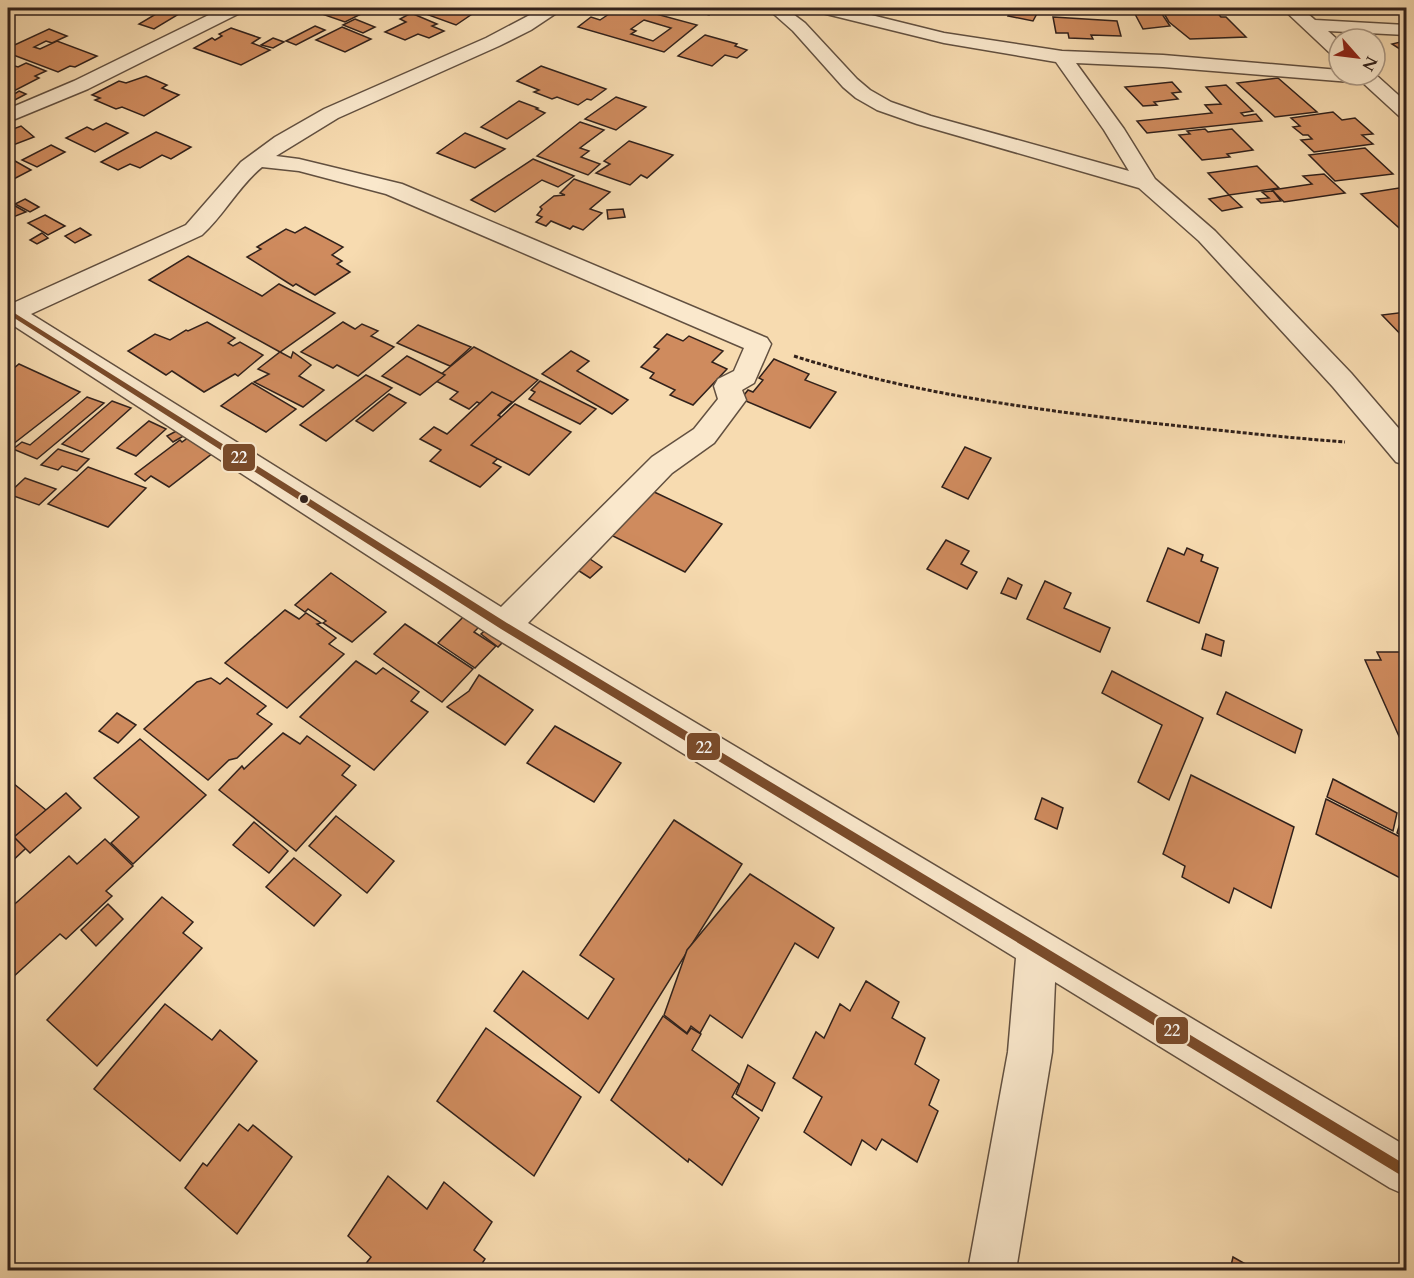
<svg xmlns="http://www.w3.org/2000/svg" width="1414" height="1278" font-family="Cardo,serif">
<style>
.building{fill:#cf8b5e;stroke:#31211b;stroke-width:1.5;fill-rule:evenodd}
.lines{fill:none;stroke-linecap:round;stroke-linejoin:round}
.minor-casing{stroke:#625040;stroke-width:3}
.path{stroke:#31211b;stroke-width:3;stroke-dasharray:4 2;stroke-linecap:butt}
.minor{fill:#fae8cc;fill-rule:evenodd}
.bus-1-casing{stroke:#fae8cc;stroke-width:5}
.bus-1{fill:#7a4b2a;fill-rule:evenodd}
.bus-dot{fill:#31211b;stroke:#fae8cc;stroke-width:2}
.line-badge{stroke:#fae8cc;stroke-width:2}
.badge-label{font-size:16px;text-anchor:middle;font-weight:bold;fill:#fff}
</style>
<rect width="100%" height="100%" fill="#f7dbb0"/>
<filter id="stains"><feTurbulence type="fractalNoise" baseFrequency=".00333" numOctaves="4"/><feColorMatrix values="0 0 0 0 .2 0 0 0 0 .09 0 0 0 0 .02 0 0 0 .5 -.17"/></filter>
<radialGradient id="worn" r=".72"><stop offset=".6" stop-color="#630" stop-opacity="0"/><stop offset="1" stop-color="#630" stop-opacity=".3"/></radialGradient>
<g class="building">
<polygon points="166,8 184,11 154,29 139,24"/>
<polygon points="330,8 373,8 345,22 319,13"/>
<polygon points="433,8 471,8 478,10 456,25 423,13"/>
<path d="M618 8H634L697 25 664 52 578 27 591 17 600 20ZM644 20 671 28 653 41 631 34 636 31 631 29Z"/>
<polygon points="696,8 719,8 709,15 692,10"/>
<polygon points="1013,8 1040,8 1033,21 1008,16"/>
<polygon points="1195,8 1213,8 1221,17 1226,17 1246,37 1190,39 1169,22 1162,10 1196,10"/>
<polygon points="411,13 437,24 432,26 444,31 429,38 418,34 405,40 385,32 406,22 400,19"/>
<polygon points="1135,14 1162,14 1170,26 1143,29"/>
<polygon points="1053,17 1117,21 1121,36 1091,35 1093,39 1069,38 1068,33 1056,33"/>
<polygon points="355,19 375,27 363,33 343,25"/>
<polygon points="315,26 325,30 296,45 286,41"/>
<polygon points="342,27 371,39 345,52 316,40"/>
<polygon points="231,28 260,38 252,43 270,50 241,65 194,48 212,38 215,40 222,36 219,34"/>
<polygon points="49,29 67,36 52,43 46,41 34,47 40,49 57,41 97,56 75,67 70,66 58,72 8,53 8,48"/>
<polygon points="705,35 737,44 735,46 747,50 737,58 725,55 712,66 678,56"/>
<polygon points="273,38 284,42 273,48 261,45"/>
<polygon points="1406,38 1406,53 1392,44 1405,41 1402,39"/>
<polygon points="26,63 46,71 35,76 39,78 10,93 8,92 8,64 18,67"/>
<polygon points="541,66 606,89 591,100 587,99 578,105 557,97 552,99 534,92 539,90 517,81"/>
<polygon points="146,76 167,85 162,88 179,95 144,116 122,107 116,109 95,100 100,98 92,95 119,81 126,83"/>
<polygon points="1278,78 1317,112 1275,117 1237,83"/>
<polygon points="1172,82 1181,92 1172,93 1178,99 1154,102 1157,105 1143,106 1125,87"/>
<polygon points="1226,85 1253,111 1241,113 1244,116 1256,114 1262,121 1147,133 1137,121 1212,113 1205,105 1221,104 1206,87"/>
<polygon points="19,91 26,94 13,101 8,98"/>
<polygon points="616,97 646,107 616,130 585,119"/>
<polygon points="519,101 538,108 536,109 545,113 507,139 481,127"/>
<polygon points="1333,112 1342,120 1355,118 1373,134 1362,135 1373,144 1314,152 1301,140 1312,139 1308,135 1303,135 1293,127 1300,126 1291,118"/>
<polygon points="580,122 604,130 580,148 589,151 581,157 600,164 588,175 537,156"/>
<polygon points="106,123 128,133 95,152 66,138 87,127 93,130"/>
<polygon points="21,126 34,137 8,147 8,131"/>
<polygon points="1205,129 1208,132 1232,129 1253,150 1227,154 1230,157 1202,160 1179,135 1190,134 1187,131"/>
<polygon points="156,132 191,147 171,159 162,155 140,168 130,164 118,170 101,162"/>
<polygon points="465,133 505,149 475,168 437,153"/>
<polygon points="629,141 673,155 647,178 641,175 630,185 596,173 610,164 604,161"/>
<polygon points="51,145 65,152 37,167 22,160"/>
<polygon points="1365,148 1393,174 1335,181 1309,155"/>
<polygon points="8,157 31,170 8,182"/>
<polygon points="533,159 574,176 558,187 542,180 495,212 471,200"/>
<polygon points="1257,166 1279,188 1229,195 1208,173"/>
<polygon points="1324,174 1345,193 1284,202 1272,190 1312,184 1303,176"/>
<polygon points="574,179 610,192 590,209 602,213 583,230 573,226 570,229 551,221 546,226 536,222 542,217 537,215 542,209 540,207 554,196 565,195 560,193"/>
<polygon points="1399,188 1406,195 1406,234 1361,194"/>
<polygon points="1273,191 1281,201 1261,203 1257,199 1269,198 1262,192"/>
<polygon points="1229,195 1242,207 1222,211 1209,199"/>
<polygon points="25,199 39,207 30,212 15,204"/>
<polygon points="8,202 26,212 8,219"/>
<polygon points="623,209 625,217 608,219 607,210"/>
<polygon points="45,215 65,226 48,235 28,223"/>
<polygon points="305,227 343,247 332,255 342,261 337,264 350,272 315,295 296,284 293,286 247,257 261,249 257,247 286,229 295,233"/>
<polygon points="80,228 91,235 75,243 65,236"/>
<polygon points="42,233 48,238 37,244 30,240"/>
<polygon points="188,256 262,296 279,284 335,313 280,352 149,280"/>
<polygon points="1406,312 1406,340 1382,315"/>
<polygon points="207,322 235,338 228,343 233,346 240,342 263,355 238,376 235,374 204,392 172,371 166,375 128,351 155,334 170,340 186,330 188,331"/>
<polygon points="343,322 355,329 362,324 378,331 371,336 394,347 358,376 337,365 333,368 301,352"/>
<polygon points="418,325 471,347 450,366 397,343"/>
<polygon points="667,334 683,341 689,336 723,351 712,362 727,369 693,405 670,395 675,390 650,378 654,373 641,367 659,349 654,347"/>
<polygon points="474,347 538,380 500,414 477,402 469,409 450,399 458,392 434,380"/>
<polygon points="571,351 589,361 577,371 628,400 612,414 542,374"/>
<polygon points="280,352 291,358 293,352 311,365 299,376 324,390 303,407 254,382 269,374 258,369"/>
<polygon points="407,356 445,375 420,395 382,376"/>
<polygon points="774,359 809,374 805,380 836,392 810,428 741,399 748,390 753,392 763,380 759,378"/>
<polygon points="19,364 80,392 8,448 8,373"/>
<polygon points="366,375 392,388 326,441 300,425"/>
<polygon points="540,381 596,409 580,424 529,399 535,392 531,390"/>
<polygon points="252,383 296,409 266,432 221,406"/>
<polygon points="492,392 512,402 498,415 503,418 489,432 497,436 492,441 508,449 493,463 501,467 480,487 430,461 441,450 420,439 434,427 447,434"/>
<polygon points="389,394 406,403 373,431 356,421"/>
<polygon points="87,397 104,403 37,459 13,449 22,442 30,445"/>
<polygon points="112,401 131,408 82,452 62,444"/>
<polygon points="515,404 571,432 529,475 471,445"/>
<polygon points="149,421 166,429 136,456 117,448"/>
<polygon points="182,428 187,434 173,442 167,436"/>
<polygon points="192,435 218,449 169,487 151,476 145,481 135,474 180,440 182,442"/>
<polygon points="965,447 991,458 968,499 942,487"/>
<polygon points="58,449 89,459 77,471 62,466 58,470 41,465"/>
<polygon points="88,467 146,488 108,527 48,504"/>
<polygon points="25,478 56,489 39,505 8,494"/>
<polygon points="650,490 722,524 685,572 611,535"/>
<polygon points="946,540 969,551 961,564 977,572 967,589 927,569"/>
<polygon points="1168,548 1184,555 1187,548 1203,555 1201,561 1218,568 1199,623 1147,601"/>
<polygon points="584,555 602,567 590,578 573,567"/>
<polygon points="331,573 386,612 352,642 323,623 326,621 308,609 305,612 295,605"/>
<polygon points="1008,578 1022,585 1016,599 1001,593"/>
<polygon points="1045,581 1071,593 1064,608 1110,628 1100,652 1027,619"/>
<polygon points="285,610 299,619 306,613 321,623 317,624 336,638 329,644 344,654 287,708 225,663"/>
<polygon points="467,613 483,623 474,632 496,646 475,668 438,643"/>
<polygon points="496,621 512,633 498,647 481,634"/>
<polygon points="405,624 473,669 442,702 374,654"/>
<polygon points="1206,634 1224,641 1221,656 1202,649"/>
<polygon points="1377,652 1406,652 1406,752 1365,660 1381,660"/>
<polygon points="356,661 376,674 383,668 419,692 411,701 428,712 374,770 300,717"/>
<polygon points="1112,671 1203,718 1169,800 1138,782 1162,725 1102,693"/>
<polygon points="479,675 533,710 505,745 447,707 469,691"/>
<polygon points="211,678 220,684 227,678 266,706 257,714 272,724 237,758 229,760 208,780 144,729 197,682"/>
<polygon points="1226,692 1302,730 1295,753 1217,714"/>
<polygon points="117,713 136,725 118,743 99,731"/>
<polygon points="555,726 621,763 594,802 527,763"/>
<polygon points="283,733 300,744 307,736 350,766 342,775 356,785 296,851 219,790 242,766 244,769"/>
<polygon points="140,739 206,795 133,864 111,843 139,817 94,778"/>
<polygon points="1191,775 1294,827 1271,908 1234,888 1229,903 1182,877 1185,866 1163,854"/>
<polygon points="8,779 57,819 8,865"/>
<polygon points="1333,779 1397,813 1393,831 1327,797"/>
<polygon points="66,793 81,808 30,853 14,837"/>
<polygon points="1042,798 1063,808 1057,829 1035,819"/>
<polygon points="1326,799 1406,840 1406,881 1316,834"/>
<polygon points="1404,811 1406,813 1406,838 1397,833"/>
<polygon points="336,816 394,861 367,893 309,846"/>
<polygon points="674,820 742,864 599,1093 494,1011 523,971 588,1019 614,979 580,955"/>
<polygon points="254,822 288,851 269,873 233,845"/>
<polygon points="105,839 133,866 106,891 112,896 66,939 60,934 11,979 8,975 8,910 69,856 77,864"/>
<polygon points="294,858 341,895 314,926 266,887"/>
<polygon points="750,874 834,928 818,958 795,943 742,1038 710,1015 700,1033 691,1026 687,1033 664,1015 687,950"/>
<polygon points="162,897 193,922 183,933 202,948 97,1066 47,1020"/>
<polygon points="108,904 123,919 96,946 81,930"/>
<polygon points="866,981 899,1002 892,1018 925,1038 915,1064 939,1080 929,1105 938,1111 917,1162 882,1139 876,1150 862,1140 851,1165 804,1132 822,1097 793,1078 816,1032 824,1038 840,1004 850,1011"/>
<polygon points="165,1004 212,1040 220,1030 257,1061 180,1161 94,1089"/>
<polygon points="663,1016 687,1034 691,1028 701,1034 692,1050 739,1084 732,1097 759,1118 722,1185 689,1159 688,1162 611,1100"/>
<polygon points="486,1028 581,1097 534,1176 437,1101"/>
<polygon points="748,1065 775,1083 762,1111 736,1094"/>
<polygon points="239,1124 248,1131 253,1125 292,1157 237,1234 185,1188 203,1163 207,1166"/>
<polygon points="388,1176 427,1209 444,1182 492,1222 474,1250 485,1259 478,1270 361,1270 371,1257 348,1236"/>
<polygon points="1233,1257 1256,1270 1230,1270"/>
</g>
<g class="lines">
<g class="minor-casing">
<g id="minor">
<polygon points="223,8 245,8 242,12 88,89 8,122 8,109 74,81"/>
<path d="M543 8H564L531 30 499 46 338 118 276 156 299 159 402 184 767 338 771 344 754 383 742 390 746 400 714 443 672 473 528 623 1406 1146V1195L1390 1188 1055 982 1052 1052 1016 1270H968L1008 1052 1016 958 492 636 8 322V303L11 304 186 225 241 162 275 137 324 109 486 38ZM262 167 299 171 386 194 744 348 734 371 718 379 714 386 718 399 694 429 652 457 501 607 31 314 202 235C225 214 238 187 262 167Z"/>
<polygon points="767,8 785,8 805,23 857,79 870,90 891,102 931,116 1129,171 1104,130 1056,62 944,43 818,12 815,8 843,8 944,33 1062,51 1163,55 1339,70 1339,75 1375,74 1406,102 1406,118 1399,116 1363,83 1163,67 1076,63 1124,129 1155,179 1215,231 1351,373 1406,437 1406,465 1396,462 1333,387 1199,241 1139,188 917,124 877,110 856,98 843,87 793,31"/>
<polygon points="1282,8 1301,8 1315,20 1406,25 1406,35 1328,31 1339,41 1339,57 1332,55"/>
</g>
</g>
<path class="path" d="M794 356C907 392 1024 408 1142 422 1209 429 1277 437 1345 442"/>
<use href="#minor" class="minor"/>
<g class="bus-1-casing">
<polygon id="bus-1" points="8,309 507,623 1406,1165 1406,1178 1402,1176 501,629 8,314"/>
</g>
<use href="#bus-1" class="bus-1"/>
</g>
<circle class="bus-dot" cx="304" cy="499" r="5"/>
<g class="line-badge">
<rect x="222" y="443" width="34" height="29" rx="6" fill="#7a4b2a"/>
<rect x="686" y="732" width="35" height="29" rx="6" fill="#7a4b2a"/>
<rect x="1155" y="1016" width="34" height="29" rx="6" fill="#7a4b2a"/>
</g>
<g class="badge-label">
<text x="239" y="463">22</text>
<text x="704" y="753">22</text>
<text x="1172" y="1036">22</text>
</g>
<rect width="1414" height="1278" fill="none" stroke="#f7dbb0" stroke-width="30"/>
<rect x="9" y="9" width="1396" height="1260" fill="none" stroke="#31211b" stroke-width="3"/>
<rect x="15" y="15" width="1384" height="1248" fill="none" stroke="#31211b" stroke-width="1.5"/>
<g transform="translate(1357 57) rotate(118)"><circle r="28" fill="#fae8cc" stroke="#aa9885" stroke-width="1.5"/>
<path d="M0-4.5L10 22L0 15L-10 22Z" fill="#8f2418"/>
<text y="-9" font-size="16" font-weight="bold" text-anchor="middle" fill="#31211b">N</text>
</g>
<rect width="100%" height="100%" filter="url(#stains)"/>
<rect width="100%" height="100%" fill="url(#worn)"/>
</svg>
